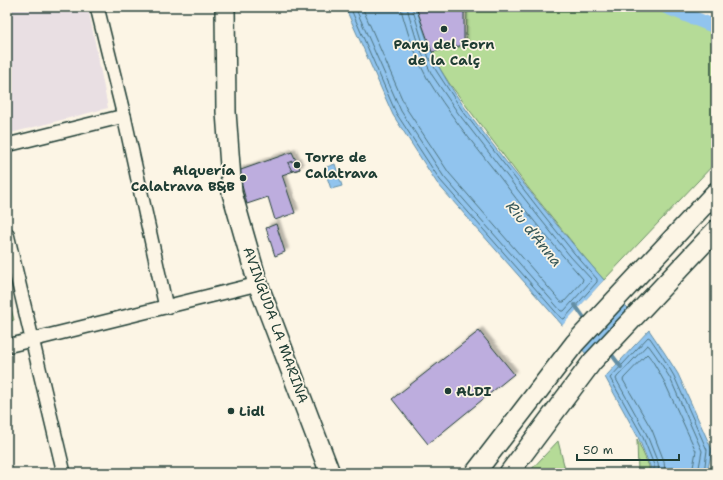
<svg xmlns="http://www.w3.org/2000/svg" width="723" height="480" font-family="'Shantell Sans',sans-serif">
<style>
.built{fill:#e9dfe3}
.green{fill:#b5db97;stroke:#6a8c66}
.water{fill:#91c4ee;stroke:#638ea4}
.pier{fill:#fcf5e5}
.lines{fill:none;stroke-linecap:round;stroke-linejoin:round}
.shore{stroke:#4d737e;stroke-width:1}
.stream{stroke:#638ea4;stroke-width:4}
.canal{stroke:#91c4ee;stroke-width:14}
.building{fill:#bdadde;stroke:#1f3d34;filter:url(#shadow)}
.street-casing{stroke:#1f3d34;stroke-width:16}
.secondary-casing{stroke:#1f3d34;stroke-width:22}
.street{stroke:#fcf5e5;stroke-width:13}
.secondary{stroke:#fcf5e5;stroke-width:19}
.poi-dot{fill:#1f3d34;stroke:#fcf5e5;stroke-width:1.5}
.labels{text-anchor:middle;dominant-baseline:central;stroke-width:3.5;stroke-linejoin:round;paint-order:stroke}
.poi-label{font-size:14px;font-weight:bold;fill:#1f3d34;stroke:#fcf5e5;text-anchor:start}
.street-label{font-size:14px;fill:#1f3d34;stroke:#fcf5e5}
.water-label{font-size:15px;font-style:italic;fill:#365859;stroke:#fcf5e5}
</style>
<defs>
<filter id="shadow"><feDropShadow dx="3.5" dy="-3.5" stdDeviation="1" flood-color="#0004"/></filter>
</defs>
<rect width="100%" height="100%" fill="#fcf5e5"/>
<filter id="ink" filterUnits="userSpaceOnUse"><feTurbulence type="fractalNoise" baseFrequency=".025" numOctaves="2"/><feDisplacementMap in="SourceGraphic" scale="8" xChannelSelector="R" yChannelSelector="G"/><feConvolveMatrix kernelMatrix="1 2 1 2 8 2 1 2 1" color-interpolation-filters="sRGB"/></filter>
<g filter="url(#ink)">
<polygon class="built" points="7,7 88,7 108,108 7,134"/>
<g class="green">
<path d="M467 7H677L674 12 716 29V162L604 280 580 252 529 189 449 83C443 73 436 64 432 52L465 46 466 44Z"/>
<polygon points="7,293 14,320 7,322"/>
<polygon points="637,439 649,466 649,473 638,473"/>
<polygon points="558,441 566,473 528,473"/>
</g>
<g class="water">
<path d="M345 7H416C423 28 429 50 440 69 459 103 484 133 507 163 539 203 570 242 604 280L563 326 437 183 393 115Z"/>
<polygon points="335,164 342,186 331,189 324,168"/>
<polygon points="622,302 630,310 587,355 580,347"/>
<polygon points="649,330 664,352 678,374 712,450 707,473 650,473 650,466 638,437 605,377"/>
</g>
<g class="pier">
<polygon points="604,280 605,282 564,327 562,328 561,327"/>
<polygon points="647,328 650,328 604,377 603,375 606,373"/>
</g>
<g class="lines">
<g class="shore">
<polyline points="350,7 396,113 440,180 561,318 564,319 597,282 597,279 574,253 542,213 462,110 437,72 429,58 422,40 412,7"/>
<polyline points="355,7 401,111 444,177 561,311 564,311 590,282 591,279 570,256 538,216 458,113 432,75 425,60 417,41 409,15 407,7"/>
<path d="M362 7 406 108 449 173 561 302H564L582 282 583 279C552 244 523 208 495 171 471 141 447 111 427 78 419 64 414 48 408 33 406 25 402 16 401 7"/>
<polyline points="654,473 654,465 642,435 610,378 648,337 650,338 661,354 674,376 707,450 704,473"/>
<polyline points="659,473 658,463 646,433 616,379 617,377 647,345 649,346 657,357 670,378 702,451 698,473"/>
<polyline points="665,473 664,461 652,430 623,380 624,378 647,354 648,355 652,360 664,381 696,451 692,473"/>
</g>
<g class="stream">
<polyline points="575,305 587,322"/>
<polyline points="609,351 621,367"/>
</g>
<polyline class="canal" points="666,7 716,27"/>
</g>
<g class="building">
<polygon points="416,7 464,7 464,45 432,52"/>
<polygon points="292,152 300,169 282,175 295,213 275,220 268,197 247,204 238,171"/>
<polygon points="296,160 300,169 292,171 288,163"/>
<polygon points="276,224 285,252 275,256 266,228"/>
<polygon points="479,331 514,374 428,444 392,399"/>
</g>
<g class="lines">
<g class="street-casing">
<g id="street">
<polyline points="97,7 124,116 166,307"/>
<polyline points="7,145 124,116"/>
<polyline points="7,234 64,473"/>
<polyline points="7,346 258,284"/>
</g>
</g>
<g class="secondary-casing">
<g id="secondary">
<polyline points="225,7 226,112 232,193 258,284 330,473"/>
<polyline points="475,473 575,343 716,192"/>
<polyline points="509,473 592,362 716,230"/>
</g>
</g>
<use href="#street" class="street"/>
<use href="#secondary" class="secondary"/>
</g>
</g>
<g class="poi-dot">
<circle cx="444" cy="29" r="4"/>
<circle cx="297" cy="165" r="4"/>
<circle cx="243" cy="178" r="4"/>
<circle cx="448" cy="391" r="4"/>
<circle cx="231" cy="411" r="4"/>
</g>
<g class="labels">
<g class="poi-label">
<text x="444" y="44" text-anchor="middle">Pany del Forn<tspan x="444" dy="16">de la Calç</tspan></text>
<text x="305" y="157">Torre de<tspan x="305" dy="16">Calatrava</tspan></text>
<text x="235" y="170" text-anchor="end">Alquería<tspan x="235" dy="16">Calatrava B&amp;B</tspan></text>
<text x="456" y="391">ALDI</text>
<text x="239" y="411">Lidl</text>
</g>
<g class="street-label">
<text transform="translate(276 325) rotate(70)">AVINGUDA LA MARINA</text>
</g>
<g class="water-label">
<text transform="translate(534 234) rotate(51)">Riu d'Anna</text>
</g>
</g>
<rect width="723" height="480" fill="none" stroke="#fcf5e5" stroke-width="24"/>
<rect x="12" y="12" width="699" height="456" fill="none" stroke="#1f3d34" stroke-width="1.5" filter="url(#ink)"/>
<path d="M577 454v6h102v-6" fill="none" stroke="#1f3d34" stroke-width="2"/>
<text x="583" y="454" font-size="12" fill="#1f3d34" stroke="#fcf5e5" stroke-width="3" paint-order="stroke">50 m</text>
</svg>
